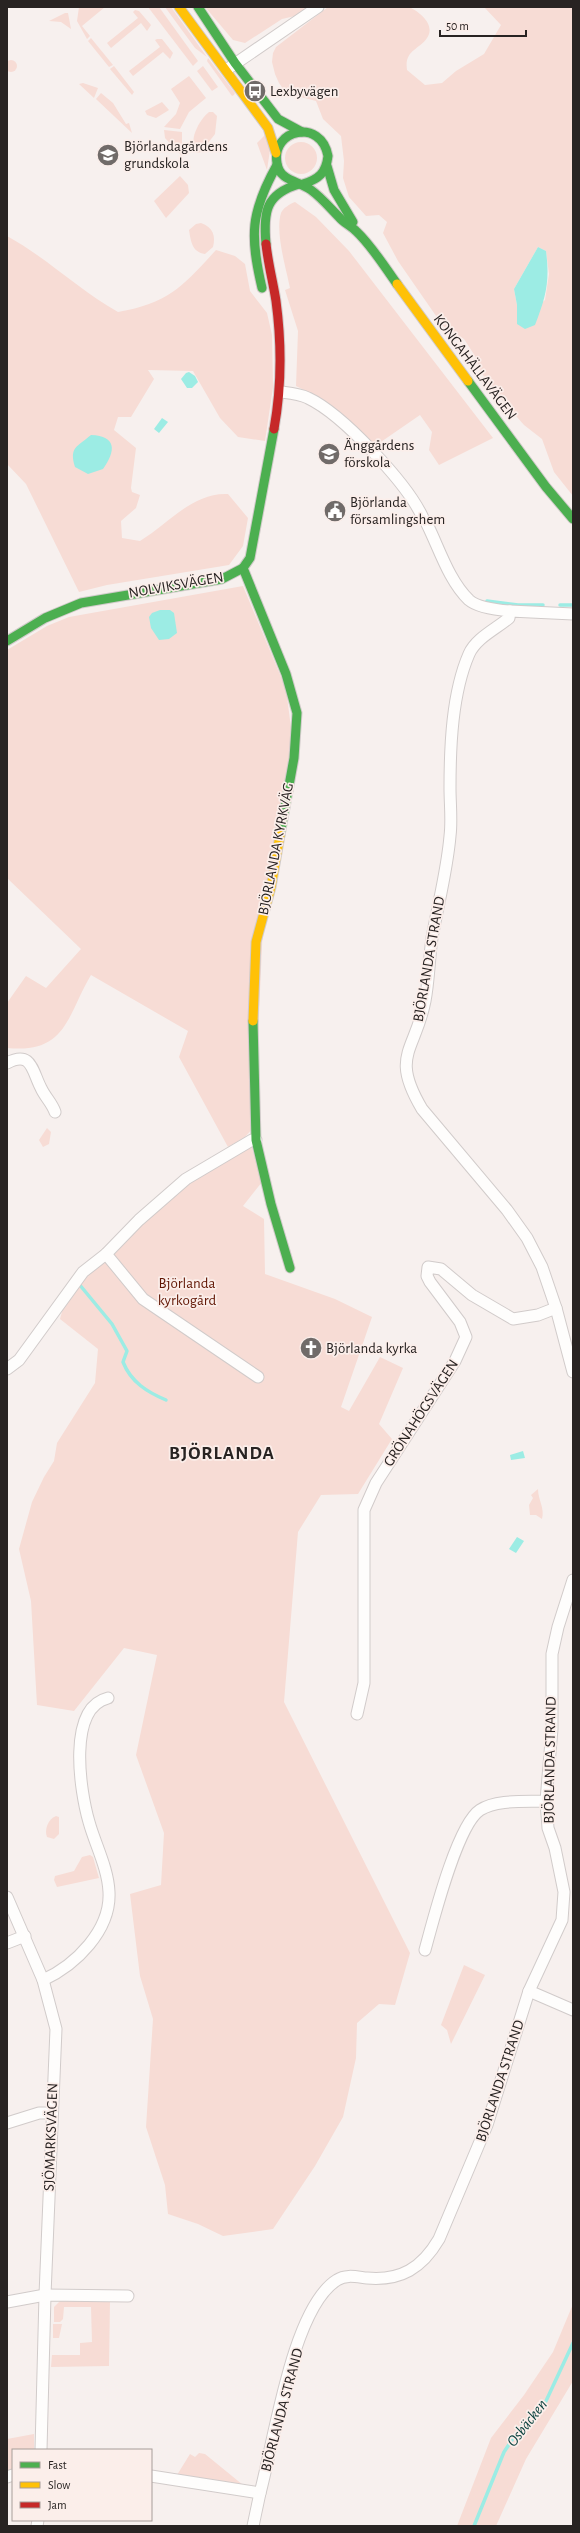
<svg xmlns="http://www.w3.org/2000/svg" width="580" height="2533" font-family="'Alegreya Sans',sans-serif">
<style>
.green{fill:#f7dcd5;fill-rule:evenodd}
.water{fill:#9cece4}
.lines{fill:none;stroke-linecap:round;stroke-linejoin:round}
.stream{stroke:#9cece4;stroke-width:3.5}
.street-casing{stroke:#d1cbca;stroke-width:13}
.fast-casing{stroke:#d1cbca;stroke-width:11}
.slow-casing{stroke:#d1cbca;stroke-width:11}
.jam-casing{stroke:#d1cbca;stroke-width:11}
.street{stroke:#fefdfc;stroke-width:11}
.fast{stroke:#4caf50;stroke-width:9}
.slow{stroke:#ffc107;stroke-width:9}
.jam{stroke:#c62828;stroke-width:9}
.labels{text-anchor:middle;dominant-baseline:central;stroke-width:3.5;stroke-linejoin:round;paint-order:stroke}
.poi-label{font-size:15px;fill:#282322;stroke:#fbeeea;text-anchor:start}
.street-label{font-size:15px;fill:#282322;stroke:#fbeeea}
.park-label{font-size:15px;fill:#621705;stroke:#fbeeea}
.water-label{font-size:16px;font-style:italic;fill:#0a423e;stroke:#fbeeea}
.district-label{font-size:19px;font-weight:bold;letter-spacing:1px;fill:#282322;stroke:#fbeeea}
</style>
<rect width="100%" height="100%" fill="#f7f0ee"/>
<g class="green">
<polygon points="79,7 105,7 82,26 90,36 87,39 77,21"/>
<polygon points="148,7 159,7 198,61 193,66"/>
<polygon points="165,7 171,7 207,57 195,48"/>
<polygon points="205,7 310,7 295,16 282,19 245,43 233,40"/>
<path d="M328 7H409C420 12 436 25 427 38 419 50 404 50 407 70L425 85 442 83 456 71 484 54 501 25 484 7H573V496L554 472 542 439 524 425 502 400 480 371 475 356 464 339 443 326 398 261 383 233 387 222 379 215 366 216 349 197 343 178 344 161 341 136 323 119 316 101 286 93 279 83 275 74 272 62 273 53 276 47ZM538 247 546 251 549 274 545 300 517 324V305L514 289Z"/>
<polygon points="135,10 139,11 151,25 147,31 141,23 111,48 107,43 138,18 133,12"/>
<polygon points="65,13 68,13 71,29 61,22 49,21"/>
<polygon points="91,38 113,65 109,67 88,41"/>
<polygon points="157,39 162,39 173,53 170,59 163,52 133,76 129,71 160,47 155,40"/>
<polygon points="208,58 235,93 234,95 232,96 207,61"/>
<circle cx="11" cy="66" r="6"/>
<polygon points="114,66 134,92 132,95 110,69"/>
<polygon points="203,66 218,87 212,91 197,71"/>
<polygon points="189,76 206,98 189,112 180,129 164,127 176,114 180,103 171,89"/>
<polygon points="83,83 98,88 94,98 79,84"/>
<polygon points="101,93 113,103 126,124 129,123 132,133 96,99"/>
<polygon points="162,102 169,110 156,118 147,115 145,111"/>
<path d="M209 112H213L217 116 215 134 201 152 197 153C187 142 199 120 209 112Z"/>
<polygon points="164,130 182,132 182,156 165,138"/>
<polygon points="266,134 270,150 267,170 257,143"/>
<circle cx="301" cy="158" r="16"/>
<polygon points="180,176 188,185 189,193 166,218 154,201"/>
<path d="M295 202 316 217 349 251 493 438 439 465 429 450 432 432 420 415 375 446 306 391 296 386 298 331 285 290 290 288C286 268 275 232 281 213 283 208 290 204 295 202Z"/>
<path d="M201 223C213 227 216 236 213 247L205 254C192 252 191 242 189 230L196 224Z"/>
<path d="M7 236C47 258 79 290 118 312 169 303 182 287 216 250L235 256 245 264 250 291 267 313 272 335 273 387 265 441 238 437 220 418 193 371 148 370 154 379 131 417H118L114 430 136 448 131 488 132 492 140 495 136 508 121 521 122 538 140 541C168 524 193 492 228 494L248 518 243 546 229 565 107 585 79 592 26 484 7 464Z"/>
<path d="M243 586 286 689 293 743 264 902 254 1127 245 1137 228 1147 179 1057 188 1031 91 975C67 1015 67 1054 7 1048V1003L26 976 46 988 81 949 7 878V650L47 626 69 617Z"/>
<polygon points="47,1128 51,1132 49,1144 43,1147 39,1140"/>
<polygon points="251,1145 262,1182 243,1206 264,1219 265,1274 335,1299 372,1317 341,1407 349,1411 380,1357 403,1368 379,1424 392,1439 358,1494 321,1495 298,1532 284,1702 410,1953 395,2005 379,2004 357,2023 356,2058 343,2117 315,2166 273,2229 223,2236 198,2224 168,2214 165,2185 146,2127 153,2019 140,1976 130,1894 161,1885 164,1833 136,1755 157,1655 124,1648 74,1711 37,1705 31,1601 19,1549 32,1502 44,1477 54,1461 57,1443 95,1383 98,1349 60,1319 65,1301 78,1283 192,1179"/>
<path d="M538 1489C538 1500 545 1508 542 1519L536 1515H530L529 1505 533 1498 531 1495Z"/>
<path d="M56 1816 59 1817V1834L54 1839 47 1837C44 1830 48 1819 56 1816Z"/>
<polygon points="90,1855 93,1857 99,1878 57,1887 54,1880 55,1876 74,1871 82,1857"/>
<polygon points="464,1965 485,1975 451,2044 447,2030 441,2025"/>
<polygon points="62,2299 110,2300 109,2366 51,2367 52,2355 80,2355 80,2343 92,2342 91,2307 64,2307 63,2319 60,2322 54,2322 54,2307"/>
<polygon points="573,2304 573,2381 526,2459 496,2526 457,2526 491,2438 524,2395 553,2352"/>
<polygon points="53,2324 62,2324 59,2338 53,2338"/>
<polygon points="34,2434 34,2450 13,2450 13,2471 7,2473 7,2439"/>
<polygon points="199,2453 205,2454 243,2485 177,2475 190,2454 195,2457"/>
</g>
<g class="water">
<path d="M538 247 546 251C550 281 546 297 535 325L525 329 517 324V305L514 289Z"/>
<polygon points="189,372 195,376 198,382 192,388 187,388 181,379 186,373"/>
<polygon points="162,418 168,422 159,433 154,429"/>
<path d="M91 435C117 436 116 451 103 469L88 474 75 467C69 447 77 447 91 435Z"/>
<polygon points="160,610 170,610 174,613 177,633 169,639 159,640 151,628 149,617 152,613"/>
<polygon points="523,1451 525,1458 511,1460 510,1455"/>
<polygon points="517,1537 524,1541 516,1553 509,1549"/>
</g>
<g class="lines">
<g class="stream">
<polyline points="487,601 518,605 543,605"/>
<polyline points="560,605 573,605"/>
<path d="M79 1284 112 1324 127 1351 123 1362C131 1382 147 1392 166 1400"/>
<polyline points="474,2526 504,2452 520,2428 546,2401 573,2343"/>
</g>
<g class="street-casing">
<g id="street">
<polyline points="229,68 318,7"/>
<path d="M281 392C289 393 300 394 308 398 342 414 407 483 423 518"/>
<path d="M427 524C439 548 449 581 469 600 478 608 498 610 510 611"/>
<path d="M573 614 510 611 509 618C496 629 476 638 469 654 452 693 450 746 450 788 450 804 452 821 450 836 447 871 438 904 432 938 429 959 429 980 425 1001 415 1052 390 1055 422 1109L507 1210 527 1238 542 1267 556 1308 573 1372"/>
<path d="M7 1063C32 1050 32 1071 41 1088 45 1097 52 1103 55 1112"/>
<polyline points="106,1254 143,1299 258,1377"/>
<polyline points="7,1369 19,1360 83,1272 106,1254 139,1220 186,1179 252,1140 256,1140"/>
<polyline points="357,1714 364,1683 364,1510 376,1483 455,1361 466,1337 460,1322 430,1282 427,1276 428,1267 441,1269 472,1295 513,1319 538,1315 556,1308"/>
<polyline points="7,1897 43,1980 56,2029 45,2295 41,2450"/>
<polyline points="7,1943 25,1936"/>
<path d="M425 1950C433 1921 457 1825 480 1810 497 1799 527 1802 546 1801"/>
<path d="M43 1980C76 1965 111 1930 109 1892 108 1868 95 1844 89 1822 80 1791 67 1708 108 1698"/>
<polyline points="529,1991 573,2010"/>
<polyline points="7,2123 39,2113 52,2113"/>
<polyline points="7,2302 45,2295 128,2296"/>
<path d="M151 2476 260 2493C274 2442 292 2308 337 2280 346 2274 357 2277 367 2278 401 2281 422 2268 439 2239L487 2125 529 1991 562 1920 564 1892 555 1848 548 1828 546 1801 552 1729V1654L558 1627 573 1580"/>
<polyline points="7,2477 13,2475"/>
<polyline points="37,2526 38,2520"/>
<polyline points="253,2526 260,2493"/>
</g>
</g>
<g class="fast-casing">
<g id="fast">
<polyline points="198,7 235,63 278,119 302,132"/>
<polyline points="327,166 334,190 353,222"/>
<path d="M303 184C319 179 326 173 328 156 321 118 271 129 277 163 279 181 299 181 311 190 322 198 330 208 339 217 344 223 351 226 356 231 372 246 384 266 397 284"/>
<path d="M266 244C263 211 266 194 299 184"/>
<path d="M262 288C250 236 250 213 277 165"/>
<polyline points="468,381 546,487 573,519"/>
<polyline points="243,568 286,674 297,713 294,758 280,835"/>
<polyline points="7,641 45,618 81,603 222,579 243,568 250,558 274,429"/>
<polyline points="253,1021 256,1140 271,1204 290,1268"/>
</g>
</g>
<g class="slow-casing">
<g id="slow">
<polyline points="179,7 268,128 276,153"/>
<polyline points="397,284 468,381"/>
<polyline points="253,1021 256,942 271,887 280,835"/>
</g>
</g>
<g class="jam-casing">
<path id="jam" d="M266 244C268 263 273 282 276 301 282 346 282 385 274 429"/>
</g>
<use href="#street" class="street"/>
<use href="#fast" class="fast"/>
<use href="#slow" class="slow"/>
<use href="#jam" class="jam"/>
</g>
<defs>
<g id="bus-disc" transform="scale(1.15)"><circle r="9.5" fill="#706b69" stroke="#fbeeea"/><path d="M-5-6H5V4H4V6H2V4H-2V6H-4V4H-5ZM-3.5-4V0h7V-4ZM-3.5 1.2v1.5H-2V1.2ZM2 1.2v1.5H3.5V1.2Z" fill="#fff"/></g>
<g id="school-disc" transform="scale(1.15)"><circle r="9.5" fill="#706b69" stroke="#fbeeea"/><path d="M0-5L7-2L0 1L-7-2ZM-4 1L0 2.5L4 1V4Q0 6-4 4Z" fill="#fff"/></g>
<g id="civic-disc" transform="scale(1.15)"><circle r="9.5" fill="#706b69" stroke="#fbeeea"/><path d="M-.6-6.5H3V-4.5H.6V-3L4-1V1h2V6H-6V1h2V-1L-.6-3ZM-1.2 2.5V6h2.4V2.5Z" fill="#fff"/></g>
<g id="church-disc" transform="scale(1.15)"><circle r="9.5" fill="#706b69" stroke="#fbeeea"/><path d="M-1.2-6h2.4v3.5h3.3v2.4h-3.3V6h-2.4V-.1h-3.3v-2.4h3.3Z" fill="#fff"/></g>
</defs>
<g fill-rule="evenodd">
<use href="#bus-disc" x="255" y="91"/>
<use href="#school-disc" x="108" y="155"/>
<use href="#school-disc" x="329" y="454"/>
<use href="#civic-disc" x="335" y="511"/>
<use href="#church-disc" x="311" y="1348"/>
</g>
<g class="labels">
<g class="poi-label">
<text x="270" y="91">Lexbyvägen</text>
<text x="124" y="146">Björlandagårdens<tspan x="124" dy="17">grundskola</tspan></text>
<text x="344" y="445">Änggårdens<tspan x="344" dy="17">förskola</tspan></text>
<text x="350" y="502">Björlanda<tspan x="350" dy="17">församlingshem</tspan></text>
<text x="326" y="1348">Björlanda kyrka</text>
</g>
<g class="street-label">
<text transform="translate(475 367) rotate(53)">KONGAHÄLLAVÄGEN</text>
<text transform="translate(176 585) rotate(-10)">NOLVIKSVÄGEN</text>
<text transform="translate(276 849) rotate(-79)">BJÖRLANDA KYRKVÄG</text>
<text transform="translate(429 959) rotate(-80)">BJÖRLANDA STRAND</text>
<text transform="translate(421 1413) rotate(-57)">GRÖNAHÖGSVÄGEN</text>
<text transform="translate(550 1760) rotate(-89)">BJÖRLANDA STRAND</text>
<text transform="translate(500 2081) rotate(-72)">BJÖRLANDA STRAND</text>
<text transform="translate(51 2137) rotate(-88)">SJÖMARKSVÄGEN</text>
<text transform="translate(282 2410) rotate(-75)">BJÖRLANDA STRAND</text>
</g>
<g class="park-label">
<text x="187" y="1283">Björlanda<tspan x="187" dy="17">kyrkogård</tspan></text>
</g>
<g class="water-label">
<text transform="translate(527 2423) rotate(-52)">Osbäcken</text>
</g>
<g class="district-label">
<text x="222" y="1453">BJÖRLANDA</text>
</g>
</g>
<rect width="580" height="2533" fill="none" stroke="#282322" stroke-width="16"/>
<rect x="12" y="2449" width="140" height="72" fill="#fbeeea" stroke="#a79d9a"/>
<rect x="20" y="2462" width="20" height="6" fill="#4caf50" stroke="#a79d9a"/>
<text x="48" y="2469" font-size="12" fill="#282322">Fast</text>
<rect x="20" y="2482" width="20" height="6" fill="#ffc107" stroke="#a79d9a"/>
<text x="48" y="2489" font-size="12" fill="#282322">Slow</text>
<rect x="20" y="2502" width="20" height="6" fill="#c62828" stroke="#a79d9a"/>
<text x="48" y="2509" font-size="12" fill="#282322">Jam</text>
<path d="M440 30v6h86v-6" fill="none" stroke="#282322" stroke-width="2"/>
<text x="446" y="30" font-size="12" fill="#282322" stroke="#fbeeea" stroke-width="3" paint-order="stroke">50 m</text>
</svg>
